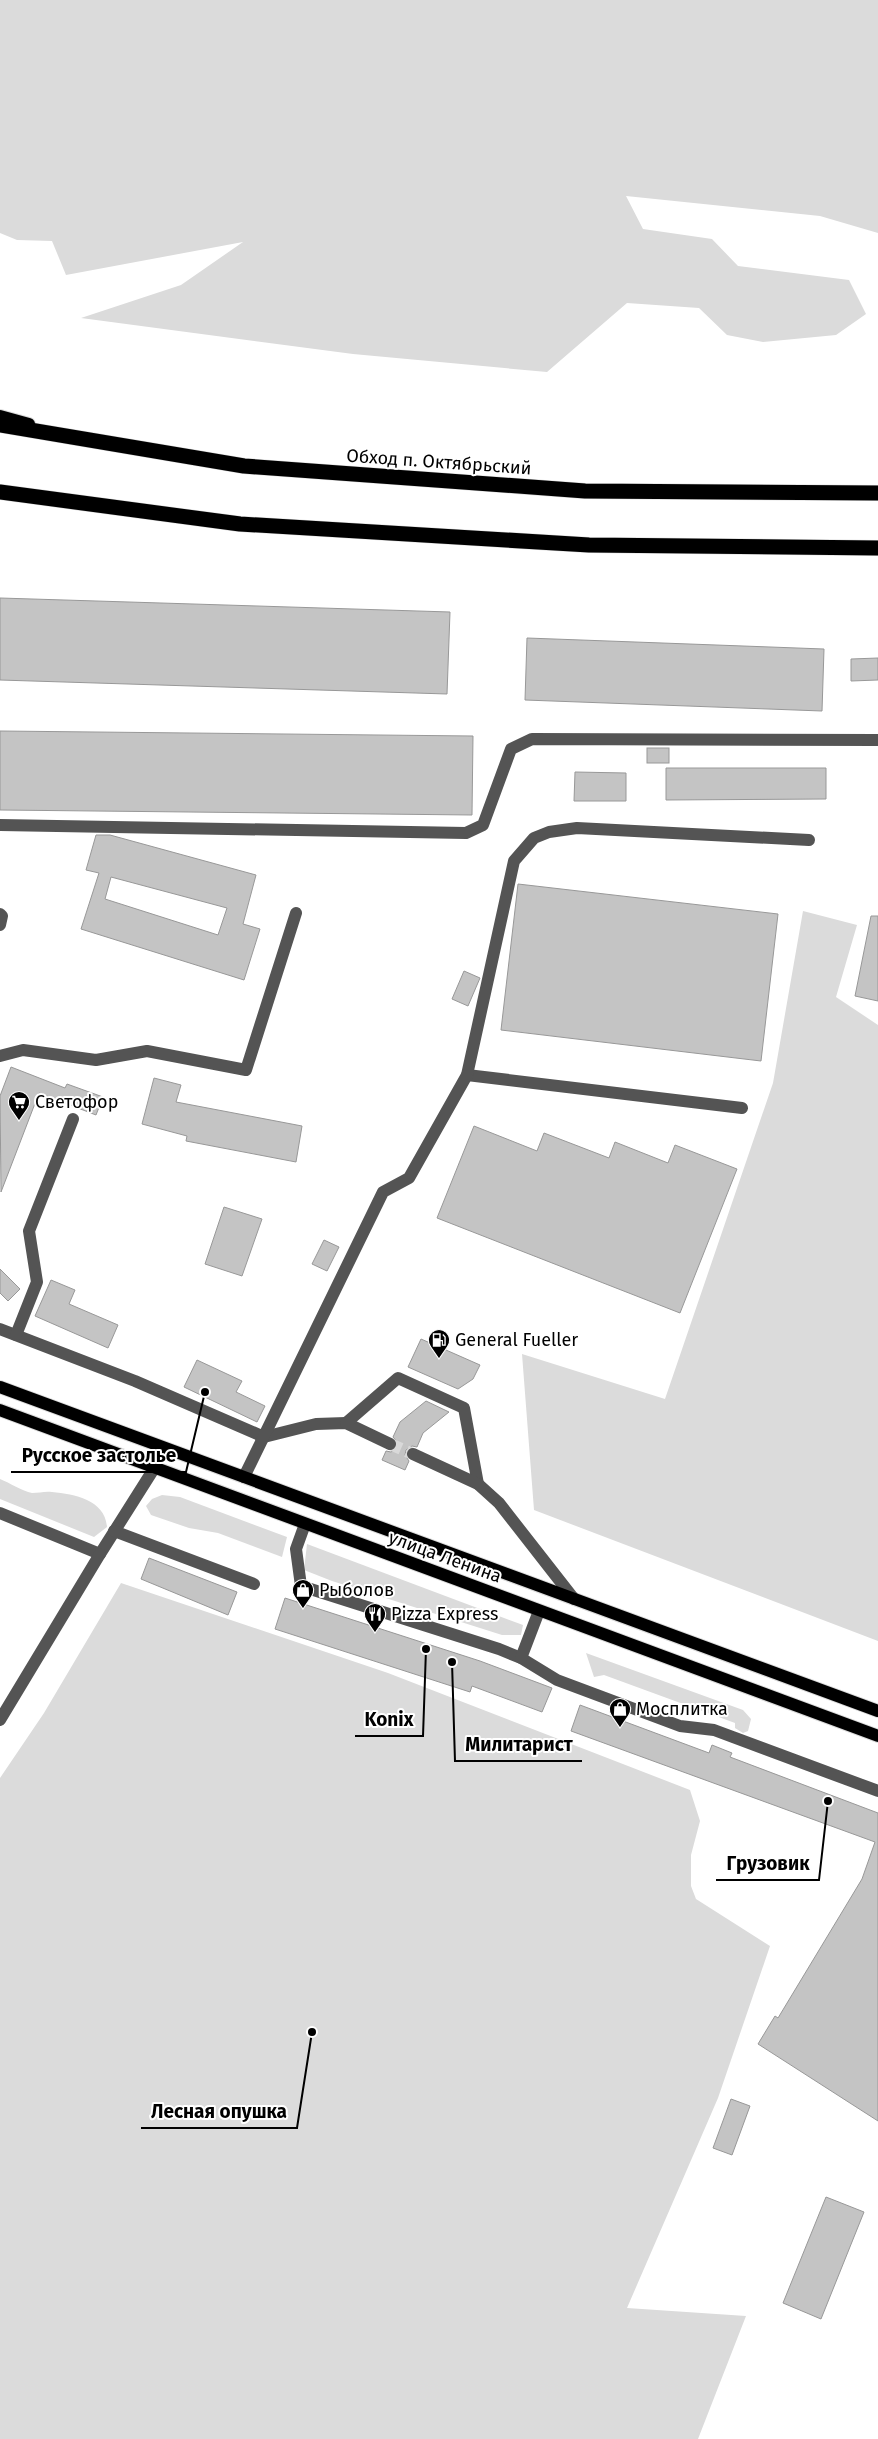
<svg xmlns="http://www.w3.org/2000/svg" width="878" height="2439" font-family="'Fira Sans',sans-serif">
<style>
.green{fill:#dbdbdb}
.building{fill:#c4c4c4;stroke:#989898;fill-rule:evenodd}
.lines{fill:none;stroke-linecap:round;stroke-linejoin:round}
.minor-tunnel{stroke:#d9d9d9;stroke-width:12;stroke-dasharray:12 6;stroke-linecap:butt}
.major-casing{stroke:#dbdbdb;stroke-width:14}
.highway-casing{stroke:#dbdbdb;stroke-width:16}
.minor{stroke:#545454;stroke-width:12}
.major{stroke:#000;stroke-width:12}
.highway{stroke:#000;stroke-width:15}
.labels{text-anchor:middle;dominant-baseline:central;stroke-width:4;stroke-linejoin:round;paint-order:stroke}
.street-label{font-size:18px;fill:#000;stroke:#fff}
.poi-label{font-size:18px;fill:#000;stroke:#fff;text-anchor:start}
.leader{fill:none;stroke:#000;stroke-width:2}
.callout-dot{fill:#000;stroke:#fff;stroke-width:2}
.callout-label{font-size:19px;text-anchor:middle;font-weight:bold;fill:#000;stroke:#fff;stroke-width:4;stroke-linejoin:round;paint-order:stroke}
</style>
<rect width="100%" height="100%" fill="#fff"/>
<g class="green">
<polygon points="0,0 878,0 878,233 820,216 626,196 643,229 712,239 738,266 849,280 866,314 836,335 763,342 727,335 699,308 627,303 547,372 353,354 81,318 181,285 243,242 66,275 52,241 17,240 0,233"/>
<polygon points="803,911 857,925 836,997 878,1025 878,1641 534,1510 522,1354 665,1399 773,1083"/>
<path d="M0 1479C10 1483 22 1491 32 1493 39 1493 45 1491 52 1492 75 1494 105 1500 107 1527L94 1537 0 1499Z"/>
<polygon points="162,1495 180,1497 287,1537 282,1557 218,1533 189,1528 151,1515 146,1506 152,1499"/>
<polygon points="307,1544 523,1625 521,1635 502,1635 332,1581 304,1570"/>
<polygon points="121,1583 388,1673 690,1790 700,1821 691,1855 691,1886 696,1899 770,1946 718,2098 627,2308 746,2316 698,2439 0,2439 0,1778 44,1713"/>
<polygon points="586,1653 743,1710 751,1719 748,1731 743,1733 735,1728 735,1723 604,1675 594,1677"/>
</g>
<g class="building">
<polygon points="0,598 450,612 447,694 0,680"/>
<polygon points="527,638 824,649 822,711 525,700"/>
<polygon points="878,658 878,680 851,681 851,659"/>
<polygon points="0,731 473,736 472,815 0,810"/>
<rect x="647" y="748" width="22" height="15"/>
<polygon points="666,768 826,768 826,799 666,800"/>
<polygon points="575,772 626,773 626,801 574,801"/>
<path d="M96 835H110L256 875 243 924 260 929 244 980 81 929 99 873 86 870ZM111 877 227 908 218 935 105 899Z"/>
<polygon points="518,884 778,914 761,1061 501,1030"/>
<polygon points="871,916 878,916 878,1001 855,996"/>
<polygon points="464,971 480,978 468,1006 452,999"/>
<polygon points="11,1067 65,1088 67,1084 103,1097 96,1115 39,1093 1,1192 0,1096"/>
<polygon points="154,1078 181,1085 176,1102 302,1126 296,1162 186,1141 187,1136 142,1124"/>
<polygon points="474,1126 537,1151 544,1133 609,1158 615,1142 668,1163 675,1145 737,1169 680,1313 437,1218"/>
<polygon points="224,1207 262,1219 242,1276 205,1264"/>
<polygon points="324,1240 339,1247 327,1271 312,1264"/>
<polygon points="0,1269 20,1289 8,1301 0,1293"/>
<polygon points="51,1280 75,1290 69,1304 118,1325 108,1348 35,1316"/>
<polygon points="421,1339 480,1365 473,1379 458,1389 408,1367"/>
<polygon points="197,1360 242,1381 236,1392 265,1406 257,1422 184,1387"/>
<polygon points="426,1401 449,1412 423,1433 417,1447 412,1446 406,1450 405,1455 409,1461 405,1470 382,1460 386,1451 391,1452 397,1448 398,1443 393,1437 400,1422"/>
<polygon points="149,1558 237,1592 228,1615 141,1579"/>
<polygon points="285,1598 480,1661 552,1688 542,1712 472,1686 470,1692 275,1629"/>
<polygon points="580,1705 709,1753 712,1745 732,1753 730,1757 878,1813 878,2121 758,2044 775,2016 778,2018 862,1879 875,1842 571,1731"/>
<polygon points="731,2099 750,2106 732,2155 713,2148"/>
<polygon points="826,2197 864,2212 821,2319 783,2303"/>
</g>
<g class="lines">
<polyline class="minor-tunnel" points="390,1444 413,1454"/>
<g class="major-casing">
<g id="major">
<polyline points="0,416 29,424"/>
<polyline points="0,1387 878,1711"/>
<polyline points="0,1410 878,1736"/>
</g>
</g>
<g class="highway-casing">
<g id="highway">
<polyline points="0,425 244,466 585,491 878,493"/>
<polyline points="0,492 240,524 589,545 878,548"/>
</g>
</g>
<g class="minor">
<polyline points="0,825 466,833 483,825 511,749 532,739 878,740"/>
<polyline points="0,914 2,916 0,925"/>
<polyline points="0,1056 23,1050 96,1060 147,1051 246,1070 296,913"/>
<polyline points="467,1075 742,1108"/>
<polyline points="0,1329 135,1381 264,1437 316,1424 346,1423 390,1444"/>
<polyline points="16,1335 37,1282 29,1231 73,1119"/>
<polyline points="346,1423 398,1378 464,1408 478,1484"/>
<polyline points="413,1454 478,1484 499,1503 574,1599"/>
<polyline points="244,1477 383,1192 409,1178 467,1075 514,861 534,838 549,832 577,828 809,840"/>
<polyline points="0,1513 100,1554 155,1467"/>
<polyline points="305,1524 296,1549 301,1586 499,1649 521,1658 557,1680 680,1726 714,1730 878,1791"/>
<polyline points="114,1531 254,1584"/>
<polyline points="521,1658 539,1611"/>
<polyline points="0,1720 100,1554"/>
</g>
<use href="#major" class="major"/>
<use href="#highway" class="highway"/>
</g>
<defs>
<g id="supermarket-pin" transform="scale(1.125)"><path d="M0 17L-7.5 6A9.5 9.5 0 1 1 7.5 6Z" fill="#000" stroke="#fff"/><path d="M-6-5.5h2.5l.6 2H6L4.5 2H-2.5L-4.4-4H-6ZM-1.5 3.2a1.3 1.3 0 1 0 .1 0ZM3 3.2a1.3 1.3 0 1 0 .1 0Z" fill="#fff"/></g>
<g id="fuel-pin" transform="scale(1.125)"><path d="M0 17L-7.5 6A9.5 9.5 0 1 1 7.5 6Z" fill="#000" stroke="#fff"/><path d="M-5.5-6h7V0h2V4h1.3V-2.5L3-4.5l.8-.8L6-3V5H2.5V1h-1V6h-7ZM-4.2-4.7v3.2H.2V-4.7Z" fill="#fff"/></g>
<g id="shop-pin" transform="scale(1.125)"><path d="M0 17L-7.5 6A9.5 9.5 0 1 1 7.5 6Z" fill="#000" stroke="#fff"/><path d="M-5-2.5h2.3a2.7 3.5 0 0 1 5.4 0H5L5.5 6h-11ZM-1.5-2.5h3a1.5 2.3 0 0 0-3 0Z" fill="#fff"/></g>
<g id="restaurant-pin" transform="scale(1.125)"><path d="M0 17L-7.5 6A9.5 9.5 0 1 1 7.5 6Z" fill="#000" stroke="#fff"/><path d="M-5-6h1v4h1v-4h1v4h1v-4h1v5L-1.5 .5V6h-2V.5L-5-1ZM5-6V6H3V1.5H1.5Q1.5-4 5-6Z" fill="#fff"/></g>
</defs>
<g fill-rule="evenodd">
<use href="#supermarket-pin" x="19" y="1102"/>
<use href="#fuel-pin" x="439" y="1340"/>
<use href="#shop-pin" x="303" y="1590"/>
<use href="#restaurant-pin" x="375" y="1614"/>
<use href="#shop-pin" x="620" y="1709"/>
</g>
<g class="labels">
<g class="street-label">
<text transform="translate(439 462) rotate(4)">Обход п. Октябрьский</text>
<text transform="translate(445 1557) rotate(20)">улица Ленина</text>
</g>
<g class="poi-label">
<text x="35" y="1102">Светофор</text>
<text x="455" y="1340">General Fueller</text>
<text x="319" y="1590">Рыболов</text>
<text x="391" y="1614">Pizza Express</text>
<text x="636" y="1709">Мосплитка</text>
</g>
</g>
<path class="leader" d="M205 1392L186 1472H11M426 1649L423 1736H355M452 1662L455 1761H582M828 1801L819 1880H716M312 2032L297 2128H141"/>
<g class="callout-dot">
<circle cx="205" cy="1392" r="5"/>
<circle cx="426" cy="1649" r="5"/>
<circle cx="452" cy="1662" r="5"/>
<circle cx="828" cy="1801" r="5"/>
<circle cx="312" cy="2032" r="5"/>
</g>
<g class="callout-label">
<text x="99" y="1462">Русское застолье</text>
<text x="389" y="1726">Konix</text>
<text x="519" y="1751">Милитарист</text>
<text x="768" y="1870">Грузовик</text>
<text x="219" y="2118">Лесная опушка</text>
</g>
</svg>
